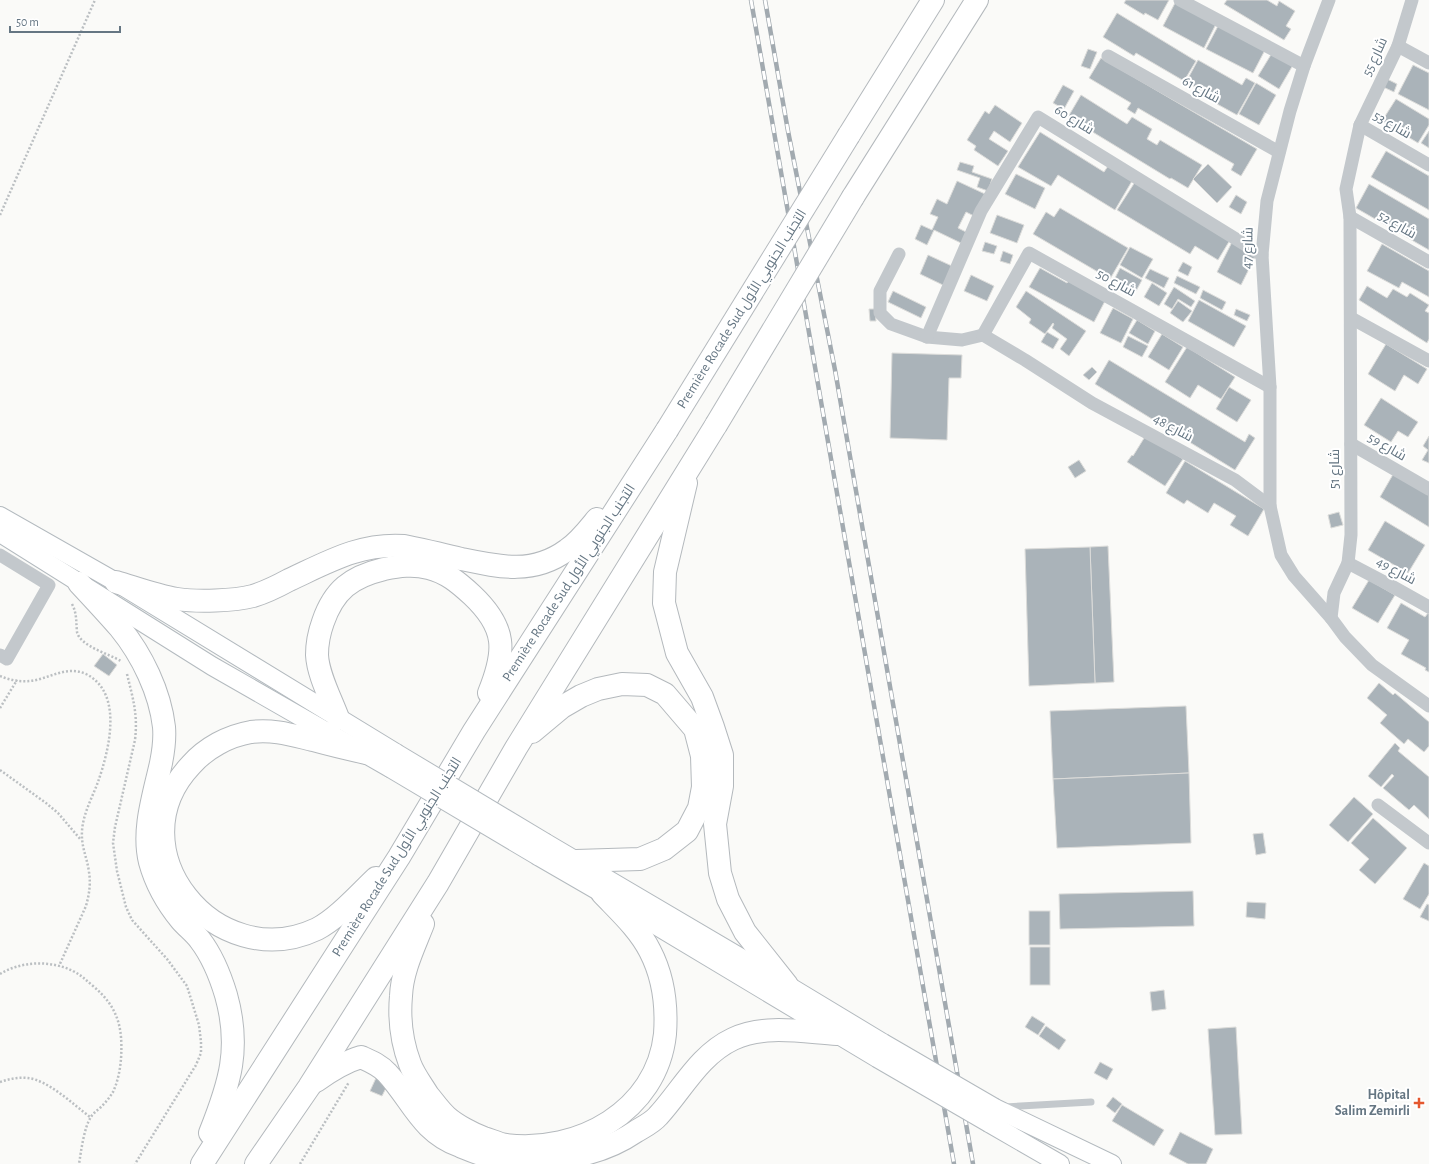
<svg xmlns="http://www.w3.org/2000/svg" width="1429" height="1164" font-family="'Alegreya Sans',Cairo,sans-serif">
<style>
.building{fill:#aab3b9;stroke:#dcdcda}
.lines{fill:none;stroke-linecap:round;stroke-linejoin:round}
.secondary-casing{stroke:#b3babf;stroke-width:20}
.highway-casing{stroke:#b4b9bd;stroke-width:24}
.path{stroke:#bbbfc2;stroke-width:2.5;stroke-dasharray:2 2;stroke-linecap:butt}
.lane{stroke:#c3c8cc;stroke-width:7}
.street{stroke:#c3c8cc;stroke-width:13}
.secondary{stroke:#fff;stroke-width:18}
.highway{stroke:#fff;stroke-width:22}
.rail-casing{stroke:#a2aab0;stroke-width:4.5}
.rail{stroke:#fff;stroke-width:3;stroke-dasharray:9;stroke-linecap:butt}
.secondary-bridge-casing{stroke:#b3babf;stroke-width:20;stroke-linecap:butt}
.highway-bridge-casing{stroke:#b4b9bd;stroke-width:24;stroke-linecap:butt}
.secondary-bridge{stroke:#fff;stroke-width:18}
.highway-bridge{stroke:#fff;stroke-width:22}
.poi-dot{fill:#e4572e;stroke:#fff;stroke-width:1.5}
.labels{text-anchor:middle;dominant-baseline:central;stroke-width:4;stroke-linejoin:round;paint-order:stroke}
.street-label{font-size:14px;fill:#657683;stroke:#fff}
.poi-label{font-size:14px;font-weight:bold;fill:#657683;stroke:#fff;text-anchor:end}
</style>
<rect width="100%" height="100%" fill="#fafaf8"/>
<g class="building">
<polygon points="1126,0 1169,0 1158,20 1145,13 1144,15 1124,3"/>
<polygon points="1227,0 1267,0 1277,6 1279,1 1295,11 1286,26 1291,29 1284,40 1224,4"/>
<polygon points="1175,3 1216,24 1204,48 1163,26"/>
<polygon points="1117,13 1196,61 1184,81 1136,53 1134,56 1103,37"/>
<polygon points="1218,26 1265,50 1253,73 1206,49"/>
<polygon points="1088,49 1097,52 1090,69 1081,66"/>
<polygon points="1272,53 1293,65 1279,89 1258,76"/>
<polygon points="1101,58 1257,149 1241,176 1231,170 1234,164 1138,108 1135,114 1127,109 1131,103 1089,78"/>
<polygon points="1198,60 1242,85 1246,78 1255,83 1237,115 1208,99 1210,95 1186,82"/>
<polygon points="1413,65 1429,73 1429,110 1398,94"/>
<polygon points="1385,78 1397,84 1394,92 1381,86"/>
<polygon points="1256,83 1276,95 1259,125 1239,114"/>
<polygon points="1063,85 1074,91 1064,109 1053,103"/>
<polygon points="1081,95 1127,124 1132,117 1152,129 1147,139 1157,145 1160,140 1202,165 1188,188 1171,178 1170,179 1068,117"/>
<polygon points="1396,99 1429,119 1429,125 1418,143 1382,121"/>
<polygon points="995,105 1022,123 1010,142 994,131 989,139 1008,151 998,166 974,150 976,146 967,140 985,111 989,114"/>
<polygon points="1429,131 1429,148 1421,143"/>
<polygon points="1040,132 1104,172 1108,166 1132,181 1115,210 1058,175 1051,186 1018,167"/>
<polygon points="1386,151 1429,176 1429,210 1371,177"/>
<polygon points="960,162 974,166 972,172 992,179 988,191 977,187 980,178 957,170"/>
<polygon points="1208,164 1232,187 1217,203 1193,179"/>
<polygon points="1016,174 1045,188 1035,209 1005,194"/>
<polygon points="957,181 985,194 974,216 966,212 958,228 968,233 963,244 934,230 927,245 915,239 921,225 932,230 938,217 930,214 937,199 947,204"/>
<polygon points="1135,182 1230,240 1218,260 1195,246 1190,254 1117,210"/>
<polygon points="1369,184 1429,219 1429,250 1356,208"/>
<polygon points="1236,195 1247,202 1241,214 1229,207"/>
<polygon points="1060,208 1128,248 1110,279 1033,234 1046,212 1054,217"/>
<polygon points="997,215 1024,225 1017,243 990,233"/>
<polygon points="985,242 997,246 994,254 982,251"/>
<polygon points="1232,242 1256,255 1241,285 1217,272"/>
<polygon points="1382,244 1429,271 1429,297 1402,282 1399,288 1367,271"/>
<polygon points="1130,247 1153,259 1142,278 1120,265"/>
<polygon points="1003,251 1013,255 1010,264 1000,261"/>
<polygon points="928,255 954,267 945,286 920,274"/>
<polygon points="1183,262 1192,267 1188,276 1178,271"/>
<polygon points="1040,268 1067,283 1069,281 1105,301 1094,322 1029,287"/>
<polygon points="1120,268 1142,280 1136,291 1114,280"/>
<polygon points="1150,269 1169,278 1164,288 1145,278"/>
<polygon points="971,275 994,286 987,301 964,291"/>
<polygon points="1177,276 1200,287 1196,294 1174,283"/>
<polygon points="1152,283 1167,293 1159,306 1144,297"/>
<polygon points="1367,286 1387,298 1393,289 1407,297 1410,293 1429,305 1425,311 1429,313 1429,339 1427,343 1359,300"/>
<polygon points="1174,287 1195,301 1191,307 1178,299 1172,309 1164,304"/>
<polygon points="1203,290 1226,302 1222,310 1200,298"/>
<polygon points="893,291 926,307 921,318 888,302"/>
<polygon points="1026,291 1086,331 1069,356 1060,349 1067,339 1052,328 1054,324 1053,323 1045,334 1029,323 1031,319 1016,307"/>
<polygon points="1199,300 1246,326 1234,347 1188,321"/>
<polygon points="1178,301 1192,311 1183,322 1170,313"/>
<polygon points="1113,308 1133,319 1121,343 1100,333"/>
<polygon points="869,309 875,309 876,321 870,321"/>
<polygon points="1236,309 1250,315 1247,321 1234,315"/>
<polygon points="1137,320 1155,331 1148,344 1129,333"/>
<polygon points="1047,332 1059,339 1053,349 1041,342"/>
<polygon points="1162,334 1183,347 1169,370 1148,357"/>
<polygon points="1128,336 1148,346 1142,357 1123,347"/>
<polygon points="1386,344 1427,369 1418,384 1404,375 1395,391 1368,374"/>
<polygon points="1187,347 1235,377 1221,399 1198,385 1190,398 1165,382"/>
<polygon points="892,353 962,355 961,378 949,378 947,440 890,438"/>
<polygon points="1109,360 1245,442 1249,434 1255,438 1235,470 1095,384"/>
<polygon points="1092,367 1097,372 1089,380 1083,375"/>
<polygon points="1229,387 1251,400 1237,422 1216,409"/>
<polygon points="1381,398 1418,422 1408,437 1398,431 1391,442 1364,425"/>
<polygon points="1146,435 1183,459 1165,486 1127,462 1132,455 1133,456"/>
<polygon points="1429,436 1429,463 1422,460 1428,450 1423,446"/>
<polygon points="1079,460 1086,471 1075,478 1068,467"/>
<polygon points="1185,461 1264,509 1248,536 1230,525 1236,516 1214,503 1208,513 1187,500 1184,504 1166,493"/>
<polygon points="1395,471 1429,491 1429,527 1380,497"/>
<polygon points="1339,512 1343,525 1331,528 1328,515"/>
<polygon points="1385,521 1425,545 1408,573 1368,550"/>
<polygon points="1108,546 1114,682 1095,683 1090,547"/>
<polygon points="1090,547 1095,683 1029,686 1025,549"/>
<polygon points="1369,580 1395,595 1378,623 1352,608"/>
<polygon points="1401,603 1425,617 1428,613 1429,614 1429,672 1425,670 1426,668 1401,654 1409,640 1387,628"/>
<polygon points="103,654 117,665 109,676 94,666"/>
<polygon points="1379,683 1393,695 1395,693 1429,722 1429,746 1424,752 1408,739 1404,744 1380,723 1387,715 1367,698"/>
<polygon points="1186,706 1189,773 1053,779 1050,711"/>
<polygon points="1395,743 1400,748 1398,751 1429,777 1429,819 1414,805 1409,810 1383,788 1394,776 1392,774 1381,787 1368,776"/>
<polygon points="1189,773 1191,843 1057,848 1053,779"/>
<polygon points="1354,797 1373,814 1348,842 1329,825"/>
<polygon points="1373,818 1407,848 1375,884 1359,870 1369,859 1351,843"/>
<polygon points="1263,833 1266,853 1256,855 1253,834"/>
<polygon points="1424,863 1429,866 1429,894 1420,909 1403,899"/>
<polygon points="1193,891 1194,926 1060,929 1059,894"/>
<polygon points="1247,902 1266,903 1265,919 1246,917"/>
<polygon points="1427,904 1429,905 1429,921 1420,917"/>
<rect x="1029" y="911" width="21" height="34"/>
<rect x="1030" y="947" width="20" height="38"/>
<polygon points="1164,990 1166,1009 1152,1011 1150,992"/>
<polygon points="1032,1016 1045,1024 1038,1035 1025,1027"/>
<polygon points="1046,1026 1066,1040 1059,1050 1039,1036"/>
<polygon points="1236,1027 1242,1134 1215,1135 1208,1029"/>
<polygon points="1100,1062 1113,1069 1107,1080 1094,1073"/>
<polygon points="376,1078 388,1084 382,1096 370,1091"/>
<polygon points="1113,1097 1122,1104 1115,1113 1106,1106"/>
<polygon points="1122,1105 1164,1130 1154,1146 1112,1121"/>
<polygon points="1180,1132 1213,1149 1206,1164 1188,1164 1169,1154"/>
</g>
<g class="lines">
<g class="secondary-casing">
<g id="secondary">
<polyline points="0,516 116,582 396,753"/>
<polyline points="0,533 212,666 390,768"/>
<polyline points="546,843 787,985 883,1043"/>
<polyline points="538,856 602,893 877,1058"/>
<polyline points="995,1108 1112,1164"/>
<polyline points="989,1123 1060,1164"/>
</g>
</g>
<g class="highway-casing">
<g id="highway">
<polyline points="849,135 933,0"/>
<polyline points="853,197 977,0"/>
<polyline points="686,483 665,572 664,603 677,653 702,697 713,727 722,755 722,786 715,824 720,873 728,899 745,932 787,985"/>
<path d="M116 582C136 588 157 596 177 599 197 602 234 601 253 596 266 592 278 586 289 580 328 562 360 543 404 546 423 550 442 554 461 559 499 567 533 575 567 550 579 542 588 530 597 519"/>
<path d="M79 583C93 598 107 613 120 628 142 655 160 692 164 727 165 738 163 753 161 763 154 795 142 830 150 862 156 884 167 903 181 920 187 927 195 933 200 940 213 957 220 975 226 995 241 1048 230 1083 210 1133"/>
<path d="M338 718C331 699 318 675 317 655 317 643 319 633 323 622 334 590 351 577 384 569 399 566 413 564 429 568 446 572 459 583 472 595 507 628 506 651 489 693"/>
<polyline points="532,732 562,707 581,696 598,689 622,684 647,685 665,694 695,729 702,756 703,787 699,808 687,831 664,849 640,859 576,861"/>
<path d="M366 753C348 749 331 745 313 740 292 735 273 729 251 732 228 736 206 748 191 765 112 849 216 977 317 929 337 919 359 894 376 878"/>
<path d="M423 924C414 947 402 971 401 996 399 1018 402 1043 410 1064 414 1075 422 1085 428 1095 434 1102 440 1111 447 1117 456 1125 473 1134 484 1138 491 1140 499 1144 506 1145 578 1154 657 1111 665 1034 667 1006 663 976 650 951 639 929 619 911 602 893"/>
<path d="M316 1081C330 1071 344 1062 361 1057 370 1061 380 1065 387 1073 412 1100 421 1132 460 1146 470 1150 481 1155 491 1157 540 1164 594 1160 635 1132 643 1127 652 1123 658 1116 682 1090 699 1055 733 1039 765 1024 803 1032 837 1034"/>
<polyline points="202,1164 399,857 474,731 667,430"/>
<polyline points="256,1164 309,1087 438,883 516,748 716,425"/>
</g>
</g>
<g class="path">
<polyline points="0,215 95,0"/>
<path d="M72 604C77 613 76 622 77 632 80 646 109 654 121 661"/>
<path d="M127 674C133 699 138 714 135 740L115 827 113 843 117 871 126 907 132 920 167 959 187 986 199 1025 201 1042V1053L196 1065 135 1164"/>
<path d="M0 676C9 680 20 682 30 681 49 679 66 665 86 674 124 693 109 750 98 782 92 798 83 814 82 831 81 847 87 857 89 872 91 884 89 895 86 906L59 966"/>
<polyline points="0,708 17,680"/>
<polyline points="0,770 46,803 58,813 81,840"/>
<path d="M0 974C21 961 51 960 73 971 81 975 86 980 93 986 118 1007 123 1027 121 1059 120 1070 118 1081 113 1092 110 1097 106 1102 102 1106 98 1110 93 1113 91 1117 84 1127 81 1152 79 1164"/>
<path d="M0 1082C9 1079 18 1077 28 1078 48 1080 74 1105 90 1117"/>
<polyline points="300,1164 349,1082"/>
</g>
<polyline class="lane" points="1005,1107 1091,1102"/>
<g class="street">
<polyline points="1180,0 1304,66"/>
<polyline points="1398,46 1429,63"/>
<polyline points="1108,56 1279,152"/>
<polyline points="1360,125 1429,165"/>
<polyline points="1350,217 1429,262"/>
<polyline points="899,254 880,291 880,313 891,324 927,337 962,340 983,335 1025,360 1092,403 1235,480 1270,506 1281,555 1294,576 1331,618 1345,637 1372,665 1429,706"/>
<polyline points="1351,318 1429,361"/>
<polyline points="983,335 1029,253 1270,387"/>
<polyline points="927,337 981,211 1038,117 1262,255"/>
<polyline points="1351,444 1429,489"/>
<polyline points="1270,506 1270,387 1262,255 1267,201 1290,111 1304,66 1329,0"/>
<polyline points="0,555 49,585 7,659 0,655"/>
<polyline points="1348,563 1388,584 1429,607"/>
<polyline points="1331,618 1334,593 1348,563 1351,535 1350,217 1346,189 1360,125 1398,46 1412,0"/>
<polyline points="1378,805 1429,843"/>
</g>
<use href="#secondary" class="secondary"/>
<use href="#highway" class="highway"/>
<g class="rail-casing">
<g id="rail">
<polyline points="751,0 954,1164"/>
<polyline points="765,0 788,131 835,370 973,1164"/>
</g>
</g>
<use href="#rail" class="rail"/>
<g class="secondary-bridge-casing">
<g id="secondary-bridge">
<polyline points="396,753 546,843"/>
<polyline points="390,768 538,856"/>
<polyline points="883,1043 995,1108"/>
<polyline points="877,1058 989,1123"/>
</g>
</g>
<g class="highway-bridge-casing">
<g id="highway-bridge">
<polyline points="716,425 853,197"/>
<polyline points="667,430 849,135"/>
</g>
</g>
<use href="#secondary-bridge" class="secondary-bridge"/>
<use href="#highway-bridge" class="highway-bridge"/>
</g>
<path class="poi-dot" d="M1417 1097h4v4h4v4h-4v4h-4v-4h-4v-4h4z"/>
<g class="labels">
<g class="street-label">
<text transform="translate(1375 57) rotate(-65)">شارع 55</text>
<text transform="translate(1201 90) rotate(29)">شارع 61</text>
<text transform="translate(1074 120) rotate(32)">شارع 60</text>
<text transform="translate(1392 125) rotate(30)">شارع 53</text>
<text transform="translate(1397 225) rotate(30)">شارع 52</text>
<text transform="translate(1248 248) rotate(-88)">شارع 47</text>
<text transform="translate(1116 283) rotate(29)">شارع 50</text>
<text transform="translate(742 309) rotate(-58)">Première Rocade Sud التجنب الجنوبي الأول</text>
<text transform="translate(1173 428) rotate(28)">شارع 48</text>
<text transform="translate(1387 447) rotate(30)">شارع 59</text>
<text transform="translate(1335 469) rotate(-90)">شارع 51</text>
<text transform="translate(1396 571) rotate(28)">شارع 49</text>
<text transform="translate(569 583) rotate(-57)">Première Rocade Sud التجنب الجنوبي الأول</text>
<text transform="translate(397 857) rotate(-58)">Première Rocade Sud التجنب الجنوبي الأول</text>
</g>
<g class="poi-label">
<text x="1410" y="1095">Hôpital<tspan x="1410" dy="16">Salim Zemirli</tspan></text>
</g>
</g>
<path d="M10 26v6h110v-6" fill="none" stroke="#657683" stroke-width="2"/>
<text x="16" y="26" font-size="12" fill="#657683" stroke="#ffffff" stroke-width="3" paint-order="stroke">50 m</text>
</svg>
